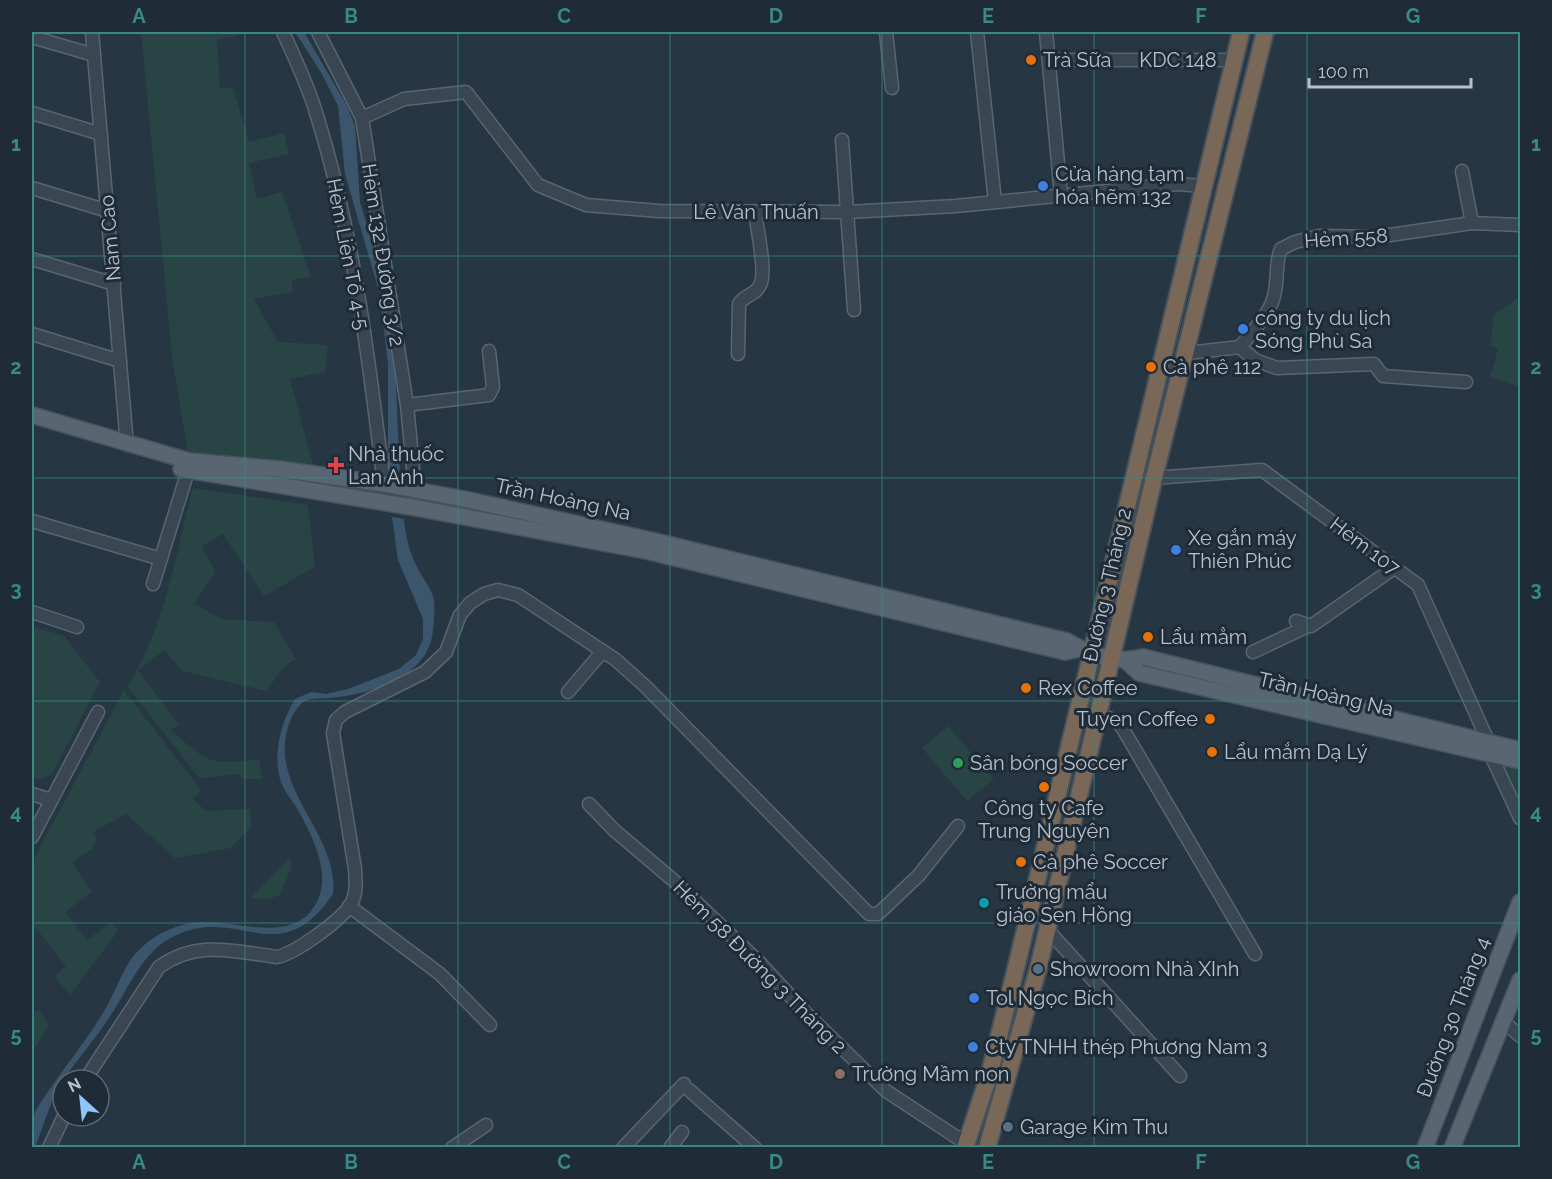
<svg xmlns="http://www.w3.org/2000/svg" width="1552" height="1179" font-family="Raleway,sans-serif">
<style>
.green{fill:#284444}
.water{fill:#3b566c}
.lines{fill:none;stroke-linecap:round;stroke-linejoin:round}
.minor-casing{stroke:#596570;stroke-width:15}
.major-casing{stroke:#47535f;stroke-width:18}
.highway-casing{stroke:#45525d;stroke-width:20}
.minor{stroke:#3a4752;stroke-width:12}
.major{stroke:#596672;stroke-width:15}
.highway{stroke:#796857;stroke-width:16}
.grid{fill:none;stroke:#398986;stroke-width:1.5;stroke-opacity:0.55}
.food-dot{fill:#e8710a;stroke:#1f2c38;stroke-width:2}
.shop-dot{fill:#3f7fe0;stroke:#1f2c38;stroke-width:2}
.health-dot{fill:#e0444e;stroke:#1f2c38;stroke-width:2}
.leisure-dot{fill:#2e9e5b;stroke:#1f2c38;stroke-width:2}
.culture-dot{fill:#0f9aa8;stroke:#1f2c38;stroke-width:2}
.service-dot{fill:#5c6f8a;stroke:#1f2c38;stroke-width:2}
.education-dot{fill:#8d6e63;stroke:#1f2c38;stroke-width:2}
.labels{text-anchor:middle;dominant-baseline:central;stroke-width:6;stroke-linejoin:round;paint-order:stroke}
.poi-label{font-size:20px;fill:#b8c2cc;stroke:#1f2c38;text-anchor:start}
.street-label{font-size:20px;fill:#b8c2cc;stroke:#1f2c38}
.neatline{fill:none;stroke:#398986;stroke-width:2}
.grid-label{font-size:20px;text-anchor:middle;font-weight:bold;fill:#398986}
</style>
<rect width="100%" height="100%" fill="#263643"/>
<g class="green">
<polygon points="141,32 239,32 240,35 217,40 220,89 233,87 249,142 284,133 289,154 249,163 257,199 282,192 311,277 292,280 293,292 254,299 278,342 328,345 325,372 290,379 314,468 188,453 172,357"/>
<polygon points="1520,296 1520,387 1490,377 1498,349 1490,345 1494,315"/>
<path d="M193 488 308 505 315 567 264 596 223 534 202 546 215 572 195 603 221 619 274 622 296 659 285 666 266 691 182 671 164 650 138 670 179 724 171 730C208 762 208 766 259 759L263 779H242L240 774 199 778 127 686C163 635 177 548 193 488Z"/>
<polygon points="32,626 64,636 100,682 52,774 40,779 32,777"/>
<polygon points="124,690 201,790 193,799 206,811 250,809 251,827 231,848 175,858 126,814 93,832 97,838 93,848 72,862 92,892 65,912 87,940 112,922 118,931 70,995 54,976 66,966 35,927 32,934 32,862"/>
<polygon points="948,726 994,779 967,801 922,748"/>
<polygon points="1507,764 1520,768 1520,801 1503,768"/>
<polygon points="291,856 291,869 280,895 268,899 250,898"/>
<polygon points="38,1009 49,1025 36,1047 32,1045 32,1014"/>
</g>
<g class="water">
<polygon points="295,32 304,32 347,106 355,126 360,202 379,266 394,342 400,475 388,474 388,364 380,295 345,174 338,106 322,74"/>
<path d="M392 517 404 519C405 535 410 553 417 567 422 578 432 588 434 600 435 610 434 626 432 637 423 680 366 695 329 698 320 699 310 697 302 703 294 710 288 724 286 735 275 794 339 836 333 894 280 971 243 909 181 933 143 947 130 987 109 1018 95 1039 77 1060 63 1080 52 1096 43 1128 35 1147L32 1148V1120L36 1110C57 1076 83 1046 103 1013 114 996 123 967 136 953 149 939 163 931 182 925 222 912 286 949 314 907 335 876 311 833 295 805 290 798 284 790 281 782 272 755 281 722 295 699L311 692 326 694 348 689 399 669 416 655 423 639V619L398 560Z"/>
</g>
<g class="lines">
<g class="minor-casing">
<g id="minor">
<polyline points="92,32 127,445"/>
<path d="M283 32C295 59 309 87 317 116 354 235 369 360 384 484"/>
<polyline points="318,32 362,118 407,405 415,489"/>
<polyline points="886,32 892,88"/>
<polyline points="977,32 995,202"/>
<polyline points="1046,32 1061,196"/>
<polyline points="32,37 94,55"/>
<polyline points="1049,60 1234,60"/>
<polyline points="32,113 101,134"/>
<polyline points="362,118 404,99 466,92 538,185 586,205 659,211 847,212 956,206 1178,184 1203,186"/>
<polyline points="842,140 854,310"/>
<polyline points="1462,171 1472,223"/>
<polyline points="32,188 108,211"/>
<polyline points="32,259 114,284"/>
<polyline points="32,334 120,361"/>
<path d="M1240 347C1252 332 1273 311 1275 291 1278 277 1275 263 1281 249L1295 242 1319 236 1376 237 1472 223 1520 225"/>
<polyline points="1187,353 1240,347 1255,360 1277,368 1374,364 1383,376 1466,382"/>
<path d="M738 354 739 304C744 295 756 295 760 285 767 273 757 228 755 213"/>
<polyline points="407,405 489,395 493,387 489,351"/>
<polyline points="1154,478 1262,470 1418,585 1488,741"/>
<polyline points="32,521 161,559"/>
<polyline points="153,584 188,471"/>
<polyline points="32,612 77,627"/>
<polyline points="1296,621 1311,626 1394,568"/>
<polyline points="1253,652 1308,626"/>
<polyline points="568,692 603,651"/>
<polyline points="1098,714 1117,721 1123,729 1255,954"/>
<polyline points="1490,753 1520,818"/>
<polyline points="32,794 51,800"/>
<polyline points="589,804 614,830 673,880 761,964 806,1013 886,1091 967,1144"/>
<polyline points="32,837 98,712"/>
<polyline points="349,906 440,974 490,1025"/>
<polyline points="1046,928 1180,1076"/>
<polyline points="1503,1021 1520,1036"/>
<path d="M85 1080 159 967C197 940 233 951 277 957 296 953 338 922 350 906 357 895 356 882 355 869L333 733 336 720 345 712 425 672 446 652 460 615 470 603 484 594 498 590 518 595 616 660 645 686 869 914H878L919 875 958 826"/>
<polyline points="689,1090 755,1148"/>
<polyline points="49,1148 64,1116"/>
<polyline points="452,1148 486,1125"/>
<polyline points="623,1148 684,1084"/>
<polyline points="670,1148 682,1132"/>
</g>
</g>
<g class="major-casing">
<g id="major">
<path d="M32 415 189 461 280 469 384 484 469 500 655 541 1067 641C1091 655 1116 664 1143 657L1520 750"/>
<polyline points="181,469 417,508 646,551 1065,652 1080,649"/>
<polyline points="1126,661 1139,673 1520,761"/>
<polyline points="1425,1148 1520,902"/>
<polyline points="1452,1148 1520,980"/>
</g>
</g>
<g class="highway-casing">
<g id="highway">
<polyline points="965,1148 990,1072 1016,968 1241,32"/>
<polyline points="987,1148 1038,969 1154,478 1265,32"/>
</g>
</g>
<use href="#minor" class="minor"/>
<use href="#major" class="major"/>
<use href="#highway" class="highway"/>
</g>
<path class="grid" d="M245 32V1148M458 32V1148M670 32V1148M882 32V1148M1094 32V1148M1307 32V1148M32 256H1520M32 478H1520M32 701H1520M32 923H1520"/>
<g class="food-dot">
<circle cx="1031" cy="60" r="6"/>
<circle cx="1151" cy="367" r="6"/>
<circle cx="1148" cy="637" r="6"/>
<circle cx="1026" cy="688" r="6"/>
<circle cx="1210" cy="719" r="6"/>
<circle cx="1212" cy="752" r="6"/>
<circle cx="1044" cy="787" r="6"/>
<circle cx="1021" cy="862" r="6"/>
</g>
<g class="shop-dot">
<circle cx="1043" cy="186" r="6"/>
<circle cx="1243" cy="329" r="6"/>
<circle cx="1176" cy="550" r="6"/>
<circle cx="974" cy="998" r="6"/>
<circle cx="973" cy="1047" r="6"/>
</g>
<path class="health-dot" d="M333 456h6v6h6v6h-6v6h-6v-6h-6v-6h6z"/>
<circle class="leisure-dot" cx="958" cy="763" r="6"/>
<circle class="culture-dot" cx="984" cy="903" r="6"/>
<g class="service-dot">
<circle cx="1038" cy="969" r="6"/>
<circle cx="1008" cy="1127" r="6"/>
</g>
<circle class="education-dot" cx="840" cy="1074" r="6"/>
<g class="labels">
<g class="poi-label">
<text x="1043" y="60">Trà Sữa</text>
<text x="1055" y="174">Cửa hàng tạm<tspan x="1055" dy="23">hóa hẽm 132</tspan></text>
<text x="1255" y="318">công ty du lịch<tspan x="1255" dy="23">Sóng Phù Sa</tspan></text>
<text x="1163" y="367">Cà phê 112</text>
<text x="348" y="454">Nhà thuốc<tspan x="348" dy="23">Lan Anh</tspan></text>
<text x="1188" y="538">Xe gắn máy<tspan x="1188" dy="23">Thiên Phúc</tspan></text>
<text x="1160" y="637">Lẩu mẳm</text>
<text x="1038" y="688">Rex Coffee</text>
<text x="1198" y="719" text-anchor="end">Tuyen Coffee</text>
<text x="1224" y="752">Lẩu mắm Dạ Lý</text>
<text x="970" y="763">Sân bóng Soccer</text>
<text x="1044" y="808" text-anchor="middle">Công ty Cafe<tspan x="1044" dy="23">Trung Nguyên</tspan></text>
<text x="1033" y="862">Cà phê Soccer</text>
<text x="996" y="892">Trường mẩu<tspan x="996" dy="23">giáo Sen Hồng</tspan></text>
<text x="1050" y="969">Showroom Nhà XInh</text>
<text x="986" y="998">Tol Ngọc Bích</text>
<text x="985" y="1047">Cty TNHH thép Phương Nam 3</text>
<text x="852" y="1074">Trường Mầm non</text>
<text x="1020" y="1127">Garage Kim Thu</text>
</g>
<g class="street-label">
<text x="1178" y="60">KDC 148</text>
<text x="756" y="212">Lê Văn Thuấn</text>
<text transform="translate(110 238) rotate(-95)">Nam Cao</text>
<text transform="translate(1346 238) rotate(-4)">Hẻm 558</text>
<text transform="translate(348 254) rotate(79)">Hẻm Liên Tổ 4-5</text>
<text transform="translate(383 255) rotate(81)">Hẻm 132 Đường 3/2</text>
<text transform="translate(563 499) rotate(12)">Trần Hoàng Na</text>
<text transform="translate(1365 546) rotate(37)">Hẻm 107</text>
<text transform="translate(1107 585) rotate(-77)">Đường 3 Tháng 2</text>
<text transform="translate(1326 694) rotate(13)">Trần Hoàng Na</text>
<text transform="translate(760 967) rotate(45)">Hẻm 58 Đường 3 Tháng 2</text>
<text transform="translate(1453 1017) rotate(-69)">Đường 30 Tháng 4</text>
</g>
</g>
<rect width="1552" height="1179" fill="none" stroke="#1f2c38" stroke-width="66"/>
<g transform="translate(81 1098) rotate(333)"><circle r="28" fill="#1f2c38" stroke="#5c6873" stroke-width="1.5"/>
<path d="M0-4.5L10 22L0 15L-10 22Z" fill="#8fc5fa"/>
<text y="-9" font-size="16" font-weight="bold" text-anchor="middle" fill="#b8c2cc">N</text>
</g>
<path d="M1309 78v9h162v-9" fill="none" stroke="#b8c2cc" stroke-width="3"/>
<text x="1318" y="78" font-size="18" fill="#b8c2cc" stroke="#1f2c38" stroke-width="4.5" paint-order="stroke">100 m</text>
<rect x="33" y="33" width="1486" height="1113" class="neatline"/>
<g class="grid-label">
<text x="139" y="23">A</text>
<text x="351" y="23">B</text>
<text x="564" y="23">C</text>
<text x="776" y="23">D</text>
<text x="988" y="23">E</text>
<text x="1201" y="23">F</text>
<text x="1413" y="23">G</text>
<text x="16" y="151">1</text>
<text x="1536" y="151">1</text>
<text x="16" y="374">2</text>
<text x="1536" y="374">2</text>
<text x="16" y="596">3</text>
<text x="1536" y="596">3</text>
<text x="16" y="819">4</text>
<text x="1536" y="819">4</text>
<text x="16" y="1042">5</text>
<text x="1536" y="1042">5</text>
<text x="139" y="1169">A</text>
<text x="351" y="1169">B</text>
<text x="564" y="1169">C</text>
<text x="776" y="1169">D</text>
<text x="988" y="1169">E</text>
<text x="1201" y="1169">F</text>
<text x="1413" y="1169">G</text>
</g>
</svg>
